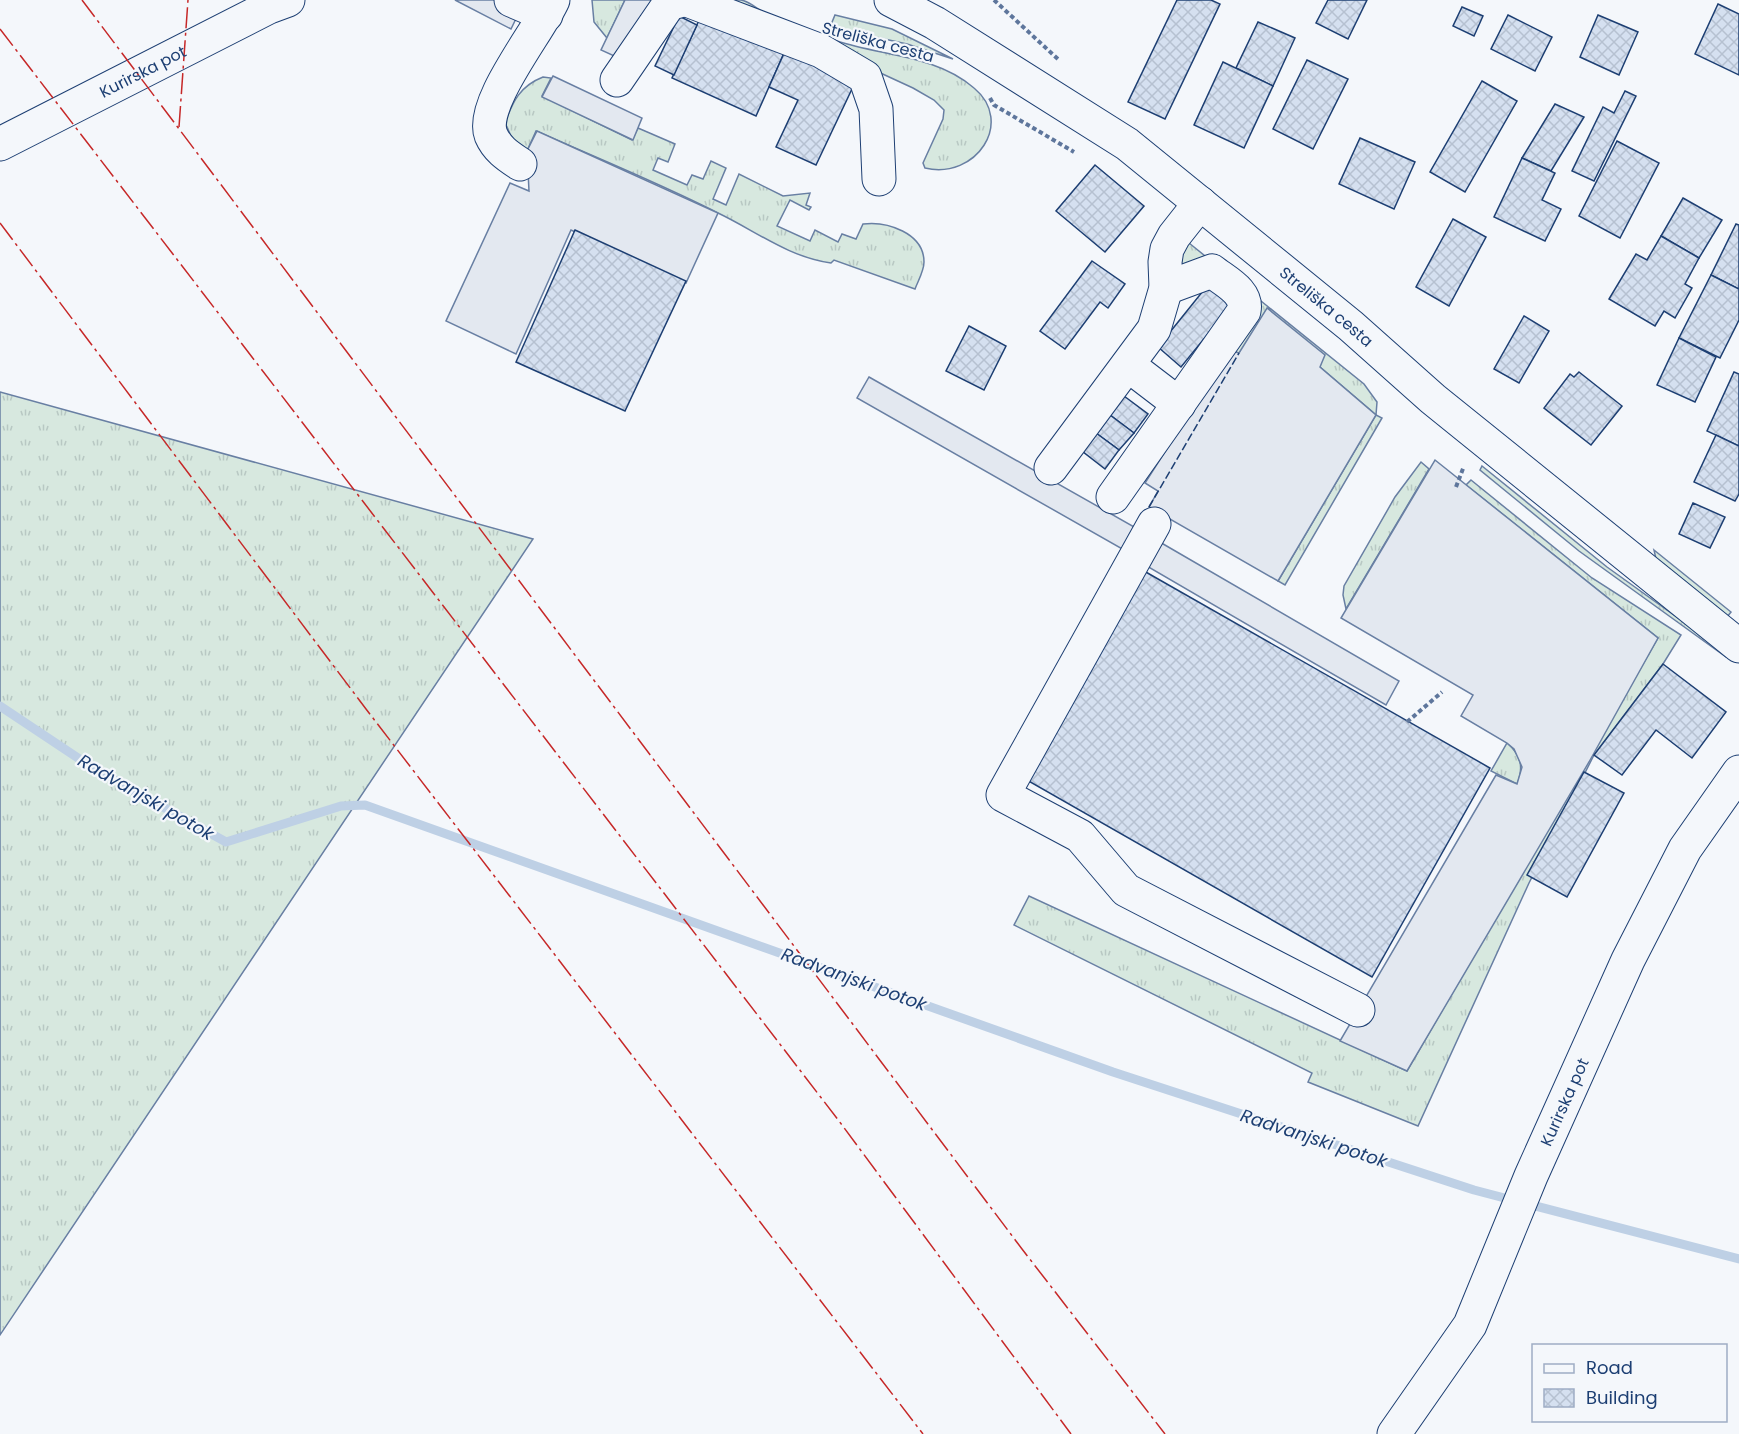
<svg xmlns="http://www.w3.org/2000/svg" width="1739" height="1434" font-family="Poppins,sans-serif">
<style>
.grass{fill:url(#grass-tufts);stroke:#687fa3;stroke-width:1.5}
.parking{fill:#e3e8f0;stroke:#687fa3;stroke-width:1.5}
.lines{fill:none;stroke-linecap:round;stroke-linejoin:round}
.stream{stroke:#bed0e5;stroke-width:9}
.building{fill:url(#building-cross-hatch);stroke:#1d3f73;stroke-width:1.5}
.minor-casing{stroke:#1d3f73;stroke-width:35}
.path{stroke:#5e769c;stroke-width:4;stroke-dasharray:4.5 3;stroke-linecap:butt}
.minor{stroke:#f4f7fb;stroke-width:33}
.fence{stroke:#1d3f73;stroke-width:1.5;stroke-dasharray:8 3;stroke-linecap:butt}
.power{stroke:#c62828;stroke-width:1.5;stroke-dasharray:21 4.5 3 4.5;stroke-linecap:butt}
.labels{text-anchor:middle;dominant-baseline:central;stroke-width:4.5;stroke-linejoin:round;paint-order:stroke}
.street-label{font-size:16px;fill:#1d3f73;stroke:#f4f7fb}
.water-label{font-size:18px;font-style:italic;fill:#1d3f73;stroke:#f4f7fb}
</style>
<defs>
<pattern id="grass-tufts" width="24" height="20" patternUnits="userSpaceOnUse" patternTransform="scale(1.5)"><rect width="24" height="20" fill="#d7e8df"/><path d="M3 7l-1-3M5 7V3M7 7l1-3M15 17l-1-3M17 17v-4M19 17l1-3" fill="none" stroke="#b8c8c3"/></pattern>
<pattern id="building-cross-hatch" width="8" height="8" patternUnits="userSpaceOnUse" patternTransform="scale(1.5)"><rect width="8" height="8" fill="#d5e0f0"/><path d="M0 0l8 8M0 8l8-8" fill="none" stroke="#b6c1d1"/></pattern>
</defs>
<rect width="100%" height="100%" fill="#f4f7fb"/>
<g class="grass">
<polygon points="592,0 625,0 607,38 594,22"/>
<path d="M722 0C728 0 735 0 741 0 749 1 757 9 765 13 788 23 812 33 837 41 882 56 936 55 974 88 1015 122 976 180 925 168L923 163 943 119 944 110 934 100 913 88Z"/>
<polygon points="835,15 892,29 953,59 907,44 830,27"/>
<path d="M543 77 551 78 542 96 632 140 638 128 675 144 668 162 658 158 653 170 687 185 692 175 703 179 711 161 726 168 713 199 726 205 739 174 783 196 810 193 806 205 811 207 809 210 790 200 777 226 810 241 815 230 838 242 842 234 856 239 863 224C887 221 924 233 924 262 924 271 918 281 915 289L834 260 831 263C788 257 756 231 718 213 659 183 597 158 536 131L527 151 512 138 505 123C513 101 520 86 543 77Z"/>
<polygon points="1189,243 1364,384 1377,402 1376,415 1382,418 1285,585 1278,581 1376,415 1320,367 1268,308 1242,351 1237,354 1234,352 1254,318 1179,262 1181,251"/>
<polygon points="0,392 533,539 0,1335"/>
<polygon points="1421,462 1429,469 1346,609 1343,595 1344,586 1395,497"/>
<polygon points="1482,466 1607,567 1728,654 1726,657 1579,551 1480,470"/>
<polygon points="1471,480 1592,578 1681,635 1663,664 1594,755 1529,883 1418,1126 1308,1082 1312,1073 1014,925 1029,896 1407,1071 1658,638 1466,485"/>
<polygon points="1654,550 1731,612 1727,617 1656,559"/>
<path d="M1507 743C1521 755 1524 767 1517 784L1491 771Z"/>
</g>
<g class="parking">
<polygon points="455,0 525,0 511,29"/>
<polygon points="625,0 652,0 623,60 601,50"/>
<polygon points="553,76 642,118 633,140 542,97"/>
<polygon points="537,131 718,213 686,283 571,230 516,354 446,321 510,183 529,191 527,151"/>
<polygon points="1267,308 1325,355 1320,367 1376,415 1278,581 1149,507 1158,491 1145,483 1230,350 1239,353"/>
<polygon points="869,377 1136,528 1124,550 857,398"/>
<polygon points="1435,460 1658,638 1589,762 1407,1071 1340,1041 1496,775 1517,784 1522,767 1514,749 1507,743 1461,716 1473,695 1341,618"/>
<polygon points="1158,541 1399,681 1386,705 1145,565"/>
</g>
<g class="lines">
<polyline class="stream" points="0,706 93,768 226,842 341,806 365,805 1113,1072 1474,1190 1739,1259"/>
</g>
<g class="building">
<polygon points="1177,0 1211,0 1220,4 1165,119 1128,102"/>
<polygon points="1328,0 1367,0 1348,39 1316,23"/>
<polygon points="1718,4 1739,14 1739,75 1695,54"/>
<polygon points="1462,7 1483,16 1474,36 1453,26"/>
<polygon points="702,14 785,51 756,116 672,78"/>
<polygon points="1508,15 1552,37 1535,71 1491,49"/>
<polygon points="1598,15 1638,32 1619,75 1580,57"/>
<polygon points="679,16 697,25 674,75 655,66"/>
<polygon points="1258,22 1295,38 1273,86 1236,68"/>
<polygon points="785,51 860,72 816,165 776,147 798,100 769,87"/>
<polygon points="1307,60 1348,79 1313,149 1273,129"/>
<polygon points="1223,62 1273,86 1244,148 1194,125"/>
<polygon points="1482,81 1517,101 1465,192 1430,172"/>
<polygon points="1625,91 1636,96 1594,181 1572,171 1603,107 1614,113"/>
<polygon points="1555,104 1584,117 1551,171 1522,158"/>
<polygon points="1360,138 1415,162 1394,209 1339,184"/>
<polygon points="1617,141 1659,163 1620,238 1579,216"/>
<polygon points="1522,158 1555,173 1542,200 1561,209 1545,241 1494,217"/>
<polygon points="1095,165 1144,206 1105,252 1056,211"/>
<polygon points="1683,198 1722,220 1699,258 1661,236"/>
<polygon points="1453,219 1486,237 1449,306 1416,287"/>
<polygon points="1736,224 1739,225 1739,289 1711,275"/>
<polygon points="575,230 686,281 625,411 516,362"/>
<polygon points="1661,236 1699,258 1685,284 1692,288 1675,318 1664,311 1655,326 1609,299 1636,254 1647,260"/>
<polygon points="1092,261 1125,284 1108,308 1100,302 1065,349 1040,331"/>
<polygon points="1711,275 1739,289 1739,320 1720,358 1679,338"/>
<polygon points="1211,281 1234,302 1181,367 1158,347"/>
<polygon points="1524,316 1549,331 1519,383 1494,369"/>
<polygon points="969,326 1006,346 984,390 946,371"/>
<polygon points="1679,338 1716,357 1695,402 1657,385"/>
<polygon points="1579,372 1622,406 1591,445 1544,408 1570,374 1574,377"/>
<polygon points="1734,372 1739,374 1739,446 1707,431"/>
<polygon points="1124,396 1148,414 1134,433 1110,415"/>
<polygon points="1110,415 1134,433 1119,450 1096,433"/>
<polygon points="1096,433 1119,450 1105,469 1082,451"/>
<polygon points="1716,435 1739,446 1739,494 1735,501 1694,482"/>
<polygon points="1693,503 1725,517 1710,548 1679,534"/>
<polygon points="1144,571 1490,768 1372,977 1025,779"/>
<polygon points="1663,664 1726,712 1692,758 1656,730 1622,775 1594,755"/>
<polygon points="1584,772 1624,793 1567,897 1527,875"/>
</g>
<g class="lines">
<g class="minor-casing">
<g id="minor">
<polyline points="511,0 546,15"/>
<polyline points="687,0 821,51 865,77 876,109 879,179"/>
<path id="s1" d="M891 0 935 23 1127 144 1351 326 1433 399 1739 646"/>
<polyline points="617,80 669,4 683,0"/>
<path id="s2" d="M0 144 269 7 288 0"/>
<path d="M520 164C508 156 497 149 491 135 479 104 540 30 553 0"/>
<polyline points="1128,365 1179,404"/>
<polyline points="1051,468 1154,329 1166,288 1165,262 1167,249 1174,236 1200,203"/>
<path d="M1113 497 1244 311C1248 292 1226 282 1212 271L1166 288"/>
<polyline points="1154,524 1003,795 1080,836 1126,890 1358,1010"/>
<path id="s3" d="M1394 1434 1470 1325 1531 1176 1628 960 1685 849 1739 772"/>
</g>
</g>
<g class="path">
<polyline points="994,0 1060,61"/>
<polyline points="875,43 917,52"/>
<polyline points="990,98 994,105 1074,152"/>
<polyline points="1456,487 1464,466"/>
<polyline points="1407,722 1442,692"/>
</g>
<use href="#minor" class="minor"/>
<polyline class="fence" points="1149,507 1239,353"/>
<g class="power">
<polyline points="82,0 1022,1249 1165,1434"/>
<polyline points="0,29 839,1121 1071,1434"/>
<polyline points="179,127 188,0"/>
<polyline points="0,223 366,709 923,1434"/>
</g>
</g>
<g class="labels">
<g class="street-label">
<text transform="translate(878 42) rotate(15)">Streliška cesta</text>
<text stroke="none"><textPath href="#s2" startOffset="160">Kurirska pot</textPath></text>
<text stroke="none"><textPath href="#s1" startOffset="534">Streliška cesta</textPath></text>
<text stroke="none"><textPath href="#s3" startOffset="375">Kurirska pot</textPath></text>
</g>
<g class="water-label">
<text transform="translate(146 797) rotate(30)">Radvanjski potok</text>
<text transform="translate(854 979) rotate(20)">Radvanjski potok</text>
<text transform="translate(1314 1138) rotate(18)">Radvanjski potok</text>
</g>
</g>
<rect x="1532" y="1344" width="195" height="78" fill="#f4f7fb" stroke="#9eadc5" stroke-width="1.5"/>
<rect x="1544" y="1364" width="30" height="9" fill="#f4f7fb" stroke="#9eadc5" stroke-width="1.5"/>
<text x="1586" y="1374" font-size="18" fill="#1d3f73">Road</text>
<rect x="1544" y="1389" width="30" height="18" fill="url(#building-cross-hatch)" stroke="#9eadc5" stroke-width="1.5"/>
<text x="1586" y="1404" font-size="18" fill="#1d3f73">Building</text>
</svg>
